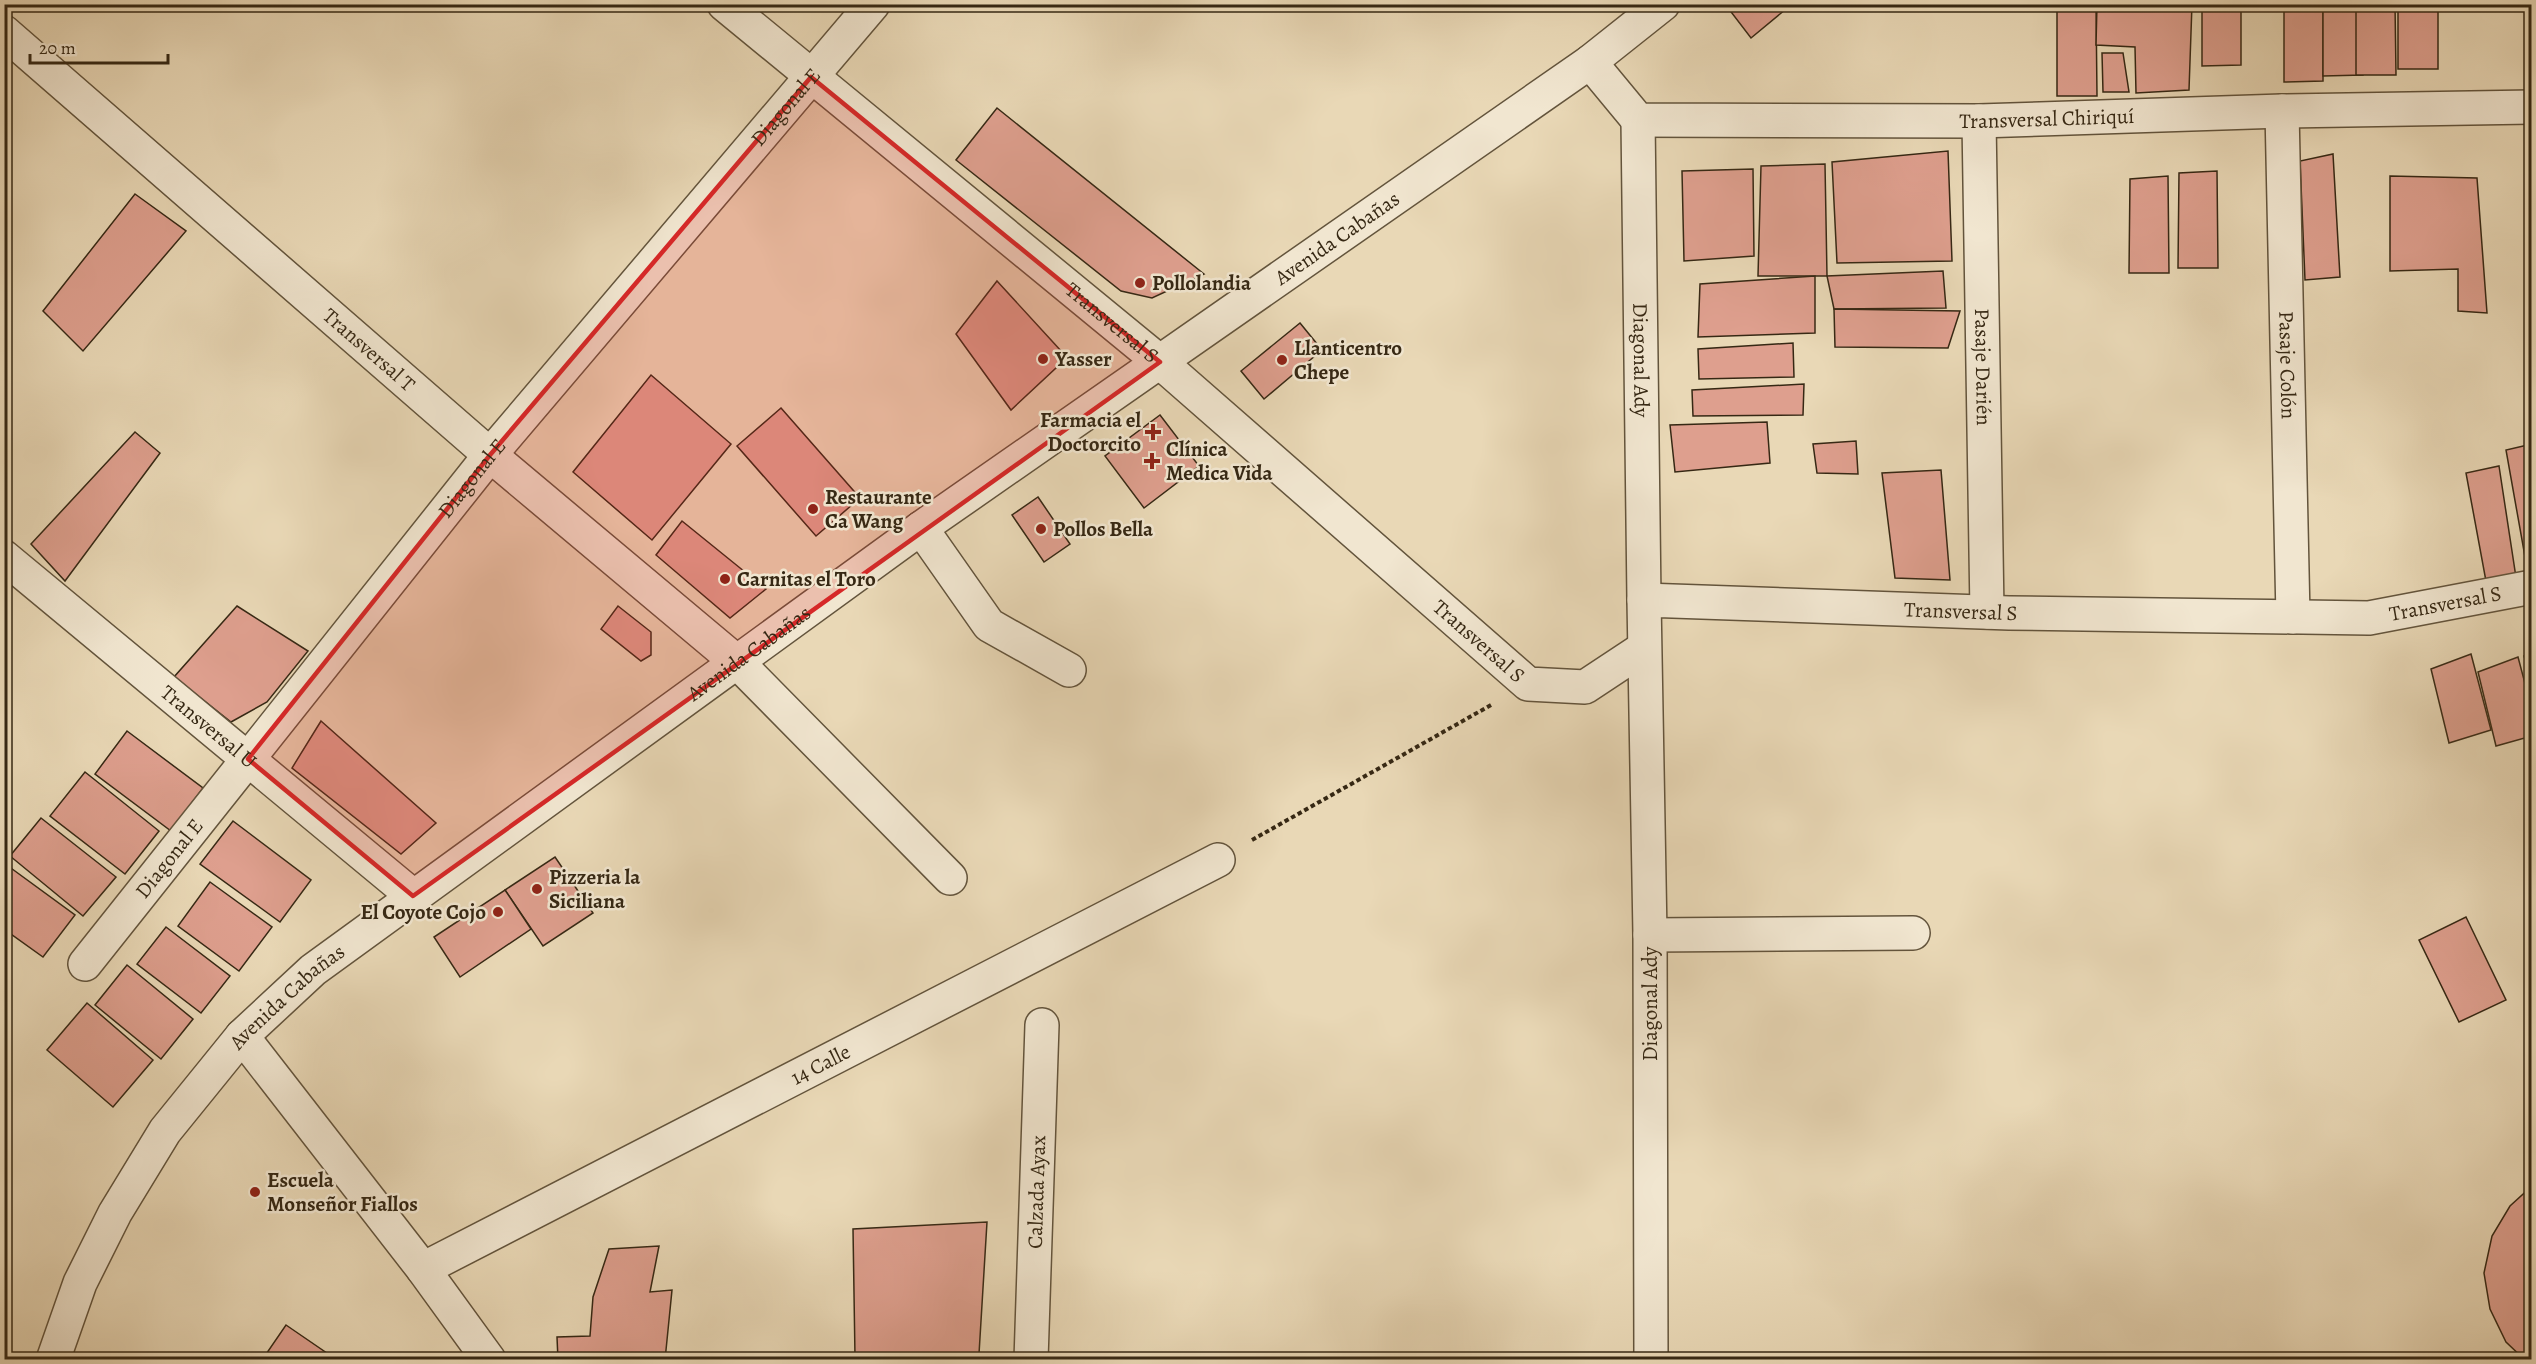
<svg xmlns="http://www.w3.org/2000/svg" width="2536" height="1364" font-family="Alegreya,serif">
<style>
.building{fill:#de9f8e;stroke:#362814;stroke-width:1.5}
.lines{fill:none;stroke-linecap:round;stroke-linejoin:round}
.minor-casing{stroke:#63543c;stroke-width:36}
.tertiary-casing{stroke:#63543c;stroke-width:36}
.path{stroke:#362814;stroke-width:4;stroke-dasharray:4.5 3;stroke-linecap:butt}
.minor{stroke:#f1e6d0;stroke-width:33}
.tertiary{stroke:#f1e6d0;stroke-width:33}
.marked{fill:#d62828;fill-opacity:0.2;stroke:#d62828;stroke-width:4.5;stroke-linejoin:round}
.poi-dot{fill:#8f2418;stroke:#f1e6d0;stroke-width:2}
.labels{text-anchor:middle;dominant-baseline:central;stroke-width:5;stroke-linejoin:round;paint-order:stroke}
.street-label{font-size:21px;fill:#362814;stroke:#f1e6d0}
.poi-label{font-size:21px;font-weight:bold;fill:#362814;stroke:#f1e6d0;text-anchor:start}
</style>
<rect width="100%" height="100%" fill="#e9d8b6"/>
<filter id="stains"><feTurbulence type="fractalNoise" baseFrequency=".00333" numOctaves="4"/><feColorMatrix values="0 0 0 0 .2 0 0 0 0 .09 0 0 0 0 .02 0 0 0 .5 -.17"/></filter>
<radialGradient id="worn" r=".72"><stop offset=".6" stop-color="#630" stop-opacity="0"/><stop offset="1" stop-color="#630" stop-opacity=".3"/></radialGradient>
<g class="building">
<polygon points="1725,4 1792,4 1751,38"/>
<polygon points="2057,4 2096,4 2097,96 2057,96"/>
<polygon points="2097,4 2192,4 2189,90 2136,93 2135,47 2096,45"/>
<polygon points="2202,4 2241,4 2241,65 2202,66"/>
<polygon points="2284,4 2323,4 2323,81 2284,82"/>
<polygon points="2323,4 2362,4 2363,75 2323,76"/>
<polygon points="2356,4 2395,4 2396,75 2356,75"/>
<rect x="2398" y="4" width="40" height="65"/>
<polygon points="2528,14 2532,14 2532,75 2528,76"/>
<polygon points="2102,53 2123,53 2129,92 2103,92"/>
<polygon points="997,108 1204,274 1152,298 1121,291 956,160"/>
<polygon points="1948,151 1952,261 1837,263 1832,162"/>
<polygon points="2333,154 2340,277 2305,280 2300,161"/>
<polygon points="1825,164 1827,276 1758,276 1761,166"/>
<polygon points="1753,169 1754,256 1684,261 1682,171"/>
<polygon points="2217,171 2218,268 2178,268 2179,173"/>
<polygon points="2168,176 2169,273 2129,273 2130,179"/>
<polygon points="2390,176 2477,178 2487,313 2458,311 2458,269 2390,271"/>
<polygon points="135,194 186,231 83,351 43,311"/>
<polygon points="1943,271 1946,308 1834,309 1827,276"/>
<polygon points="1815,276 1815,333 1698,337 1700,284"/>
<polygon points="997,281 1062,352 1057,367 1011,410 956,334"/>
<polygon points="1834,309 1960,311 1948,348 1835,347"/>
<polygon points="1300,323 1322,350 1264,399 1241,371"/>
<polygon points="1793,343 1794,377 1699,379 1698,349"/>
<polygon points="651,375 731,444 652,540 573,472"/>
<polygon points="1804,384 1803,415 1693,416 1692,390"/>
<polygon points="781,408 860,498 816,536 737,446"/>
<polygon points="1160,415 1199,466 1144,508 1105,456"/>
<polygon points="1767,422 1770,463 1675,472 1670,425"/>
<polygon points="135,432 160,453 65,581 31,544"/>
<polygon points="1856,441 1858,474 1817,473 1813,444"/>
<polygon points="2532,444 2532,567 2527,568 2506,450"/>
<polygon points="2499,466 2517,584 2488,592 2466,473"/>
<polygon points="1941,470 1950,580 1895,578 1882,473"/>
<polygon points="1038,497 1070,544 1044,562 1012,515"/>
<polygon points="682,521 766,589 730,618 656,555"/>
<polygon points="237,606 308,651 267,702 231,722 174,677"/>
<polygon points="618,606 651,632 651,655 641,661 601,629"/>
<polygon points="2532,653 2532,684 2524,656"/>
<polygon points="2471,654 2491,730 2449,743 2431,669"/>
<polygon points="2518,657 2532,710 2532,736 2496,746 2478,672"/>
<polygon points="321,721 436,823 401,854 292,768"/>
<polygon points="127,731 203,788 171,831 95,774"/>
<polygon points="85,772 159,831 125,874 50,816"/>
<polygon points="41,818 116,877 83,916 10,856"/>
<polygon points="233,821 311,880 280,922 200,864"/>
<polygon points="555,857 593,913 543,946 505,890"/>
<polygon points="4,863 75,915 43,957 4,929"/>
<polygon points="210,882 272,927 239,971 178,926"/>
<polygon points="505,890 531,929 460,977 434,937"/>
<polygon points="2466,917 2506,1000 2459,1022 2419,940"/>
<polygon points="166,927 230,976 201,1013 137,964"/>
<polygon points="127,965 193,1019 161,1059 95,1005"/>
<polygon points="87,1003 153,1060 113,1107 47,1050"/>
<polygon points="2532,1186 2532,1360 2525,1360 2506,1342 2490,1309 2484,1273 2492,1236 2510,1206"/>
<polygon points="987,1222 979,1354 855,1357 853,1229"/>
<polygon points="659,1246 650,1292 672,1290 665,1360 558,1360 557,1337 590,1336 593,1297 609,1249"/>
<polygon points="286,1325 337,1360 262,1360"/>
</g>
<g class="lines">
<g class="minor-casing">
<g id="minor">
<path id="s1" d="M724 4 1160 362 1528 684 1585 687 1644 648"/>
<path id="s2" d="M4 32 490 455 738 663 950 878"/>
<path id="s3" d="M1590 62 1638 120 1979 121 2282 111 2532 107"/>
<path id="s4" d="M2282 111 2293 617"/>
<path id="s5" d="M1638 120 1644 600"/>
<path id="s6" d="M1979 121 1987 612"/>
<polyline points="921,528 989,625 1069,670"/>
<path id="s7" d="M4 557 413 896"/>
<polyline points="1650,935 1913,933"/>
<path id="s8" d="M85 964 490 455 873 4"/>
<polyline points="242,1036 423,1269 489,1360"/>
<path id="s9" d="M423 1269 1218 860"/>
<path id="s10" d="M1031 1360 1042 1025"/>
<path id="s11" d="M1651 1360 1650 935 1644 600 2009 613 2369 618 2532 587"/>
</g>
</g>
<g class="tertiary-casing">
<g id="tertiary">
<path id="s12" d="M53 1360 80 1283 115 1213 165 1131 242 1036 313 970 921 528 1590 62 1663 4"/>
</g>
</g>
<polyline class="path" points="1252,840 1491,705"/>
<use href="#minor" class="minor"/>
<use href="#tertiary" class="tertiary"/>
</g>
<path class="marked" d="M811 77 1160 362 413 896 248 759 490 455Z"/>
<g class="poi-dot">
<circle cx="1140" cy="283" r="6"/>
<circle cx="1043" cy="359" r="6"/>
<circle cx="1282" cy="360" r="6"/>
<path d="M1150 423h6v6h6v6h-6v6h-6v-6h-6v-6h6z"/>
<path d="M1149 452h6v6h6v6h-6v6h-6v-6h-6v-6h6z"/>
<circle cx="813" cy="509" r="6"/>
<circle cx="1041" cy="529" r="6"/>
<circle cx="725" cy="579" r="6"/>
<circle cx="537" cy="889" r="6"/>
<circle cx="498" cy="912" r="6"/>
<circle cx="255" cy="1192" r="6"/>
</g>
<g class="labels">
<g class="street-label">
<text stroke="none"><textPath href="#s8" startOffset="1107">Diagonal E</textPath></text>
<text stroke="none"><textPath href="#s3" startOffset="484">Transversal Chiriquí</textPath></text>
<text stroke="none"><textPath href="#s12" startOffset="1734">Avenida Cabañas</textPath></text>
<text stroke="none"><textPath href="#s1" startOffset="502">Transversal S</textPath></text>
<text stroke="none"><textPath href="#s2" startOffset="484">Transversal T</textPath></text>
<text stroke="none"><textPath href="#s5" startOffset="240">Diagonal Ady</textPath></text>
<text stroke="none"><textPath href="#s4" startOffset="254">Pasaje Colón</textPath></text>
<text stroke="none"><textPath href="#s6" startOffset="246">Pasaje Darién</textPath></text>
<text stroke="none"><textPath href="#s8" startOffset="621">Diagonal E</textPath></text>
<text stroke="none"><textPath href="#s11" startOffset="1563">Transversal S</textPath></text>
<text stroke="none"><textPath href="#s11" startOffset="1077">Transversal S</textPath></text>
<text stroke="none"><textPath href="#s1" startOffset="988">Transversal S</textPath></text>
<text stroke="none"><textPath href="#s12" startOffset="1014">Avenida Cabañas</textPath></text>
<text stroke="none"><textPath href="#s7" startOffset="266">Transversal U</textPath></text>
<text stroke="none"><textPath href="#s8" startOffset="135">Diagonal E</textPath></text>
<text stroke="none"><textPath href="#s12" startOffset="438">Avenida Cabañas</textPath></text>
<text transform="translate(1650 1004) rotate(-90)">Diagonal Ady</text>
<text stroke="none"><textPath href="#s9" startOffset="447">14 Calle</textPath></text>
<text stroke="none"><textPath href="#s10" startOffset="168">Calzada Ayax</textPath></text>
</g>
<g class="poi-label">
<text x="1152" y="283">Pollolandia</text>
<text x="1294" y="348">Llanticentro<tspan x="1294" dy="24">Chepe</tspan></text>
<text x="1055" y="359">Yasser</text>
<text x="1141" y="420" text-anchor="end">Farmacia el<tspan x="1141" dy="24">Doctorcito</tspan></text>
<text x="1166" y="449">Clínica<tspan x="1166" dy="24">Medica Vida</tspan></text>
<text x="825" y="497">Restaurante<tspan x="825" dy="24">Ca Wang</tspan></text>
<text x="1053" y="529">Pollos Bella</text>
<text x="737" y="579">Carnitas el Toro</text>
<text x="549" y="877">Pizzeria la<tspan x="549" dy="24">Siciliana</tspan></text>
<text x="486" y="912" text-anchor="end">El Coyote Cojo</text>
<text x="267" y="1180">Escuela<tspan x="267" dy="24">Monseñor Fiallos</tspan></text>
</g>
</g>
<rect width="2536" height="1364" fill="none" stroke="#e9d8b6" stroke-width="24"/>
<rect x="6" y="6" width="2524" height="1352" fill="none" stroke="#362814" stroke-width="3"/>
<rect x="12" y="12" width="2512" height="1340" fill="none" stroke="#362814" stroke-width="1.5"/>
<path d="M30 54v9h138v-9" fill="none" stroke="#362814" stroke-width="3"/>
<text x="39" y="54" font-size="18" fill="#362814" stroke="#f1e6d0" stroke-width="4.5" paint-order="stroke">20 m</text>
<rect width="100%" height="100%" filter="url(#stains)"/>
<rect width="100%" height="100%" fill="url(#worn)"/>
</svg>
